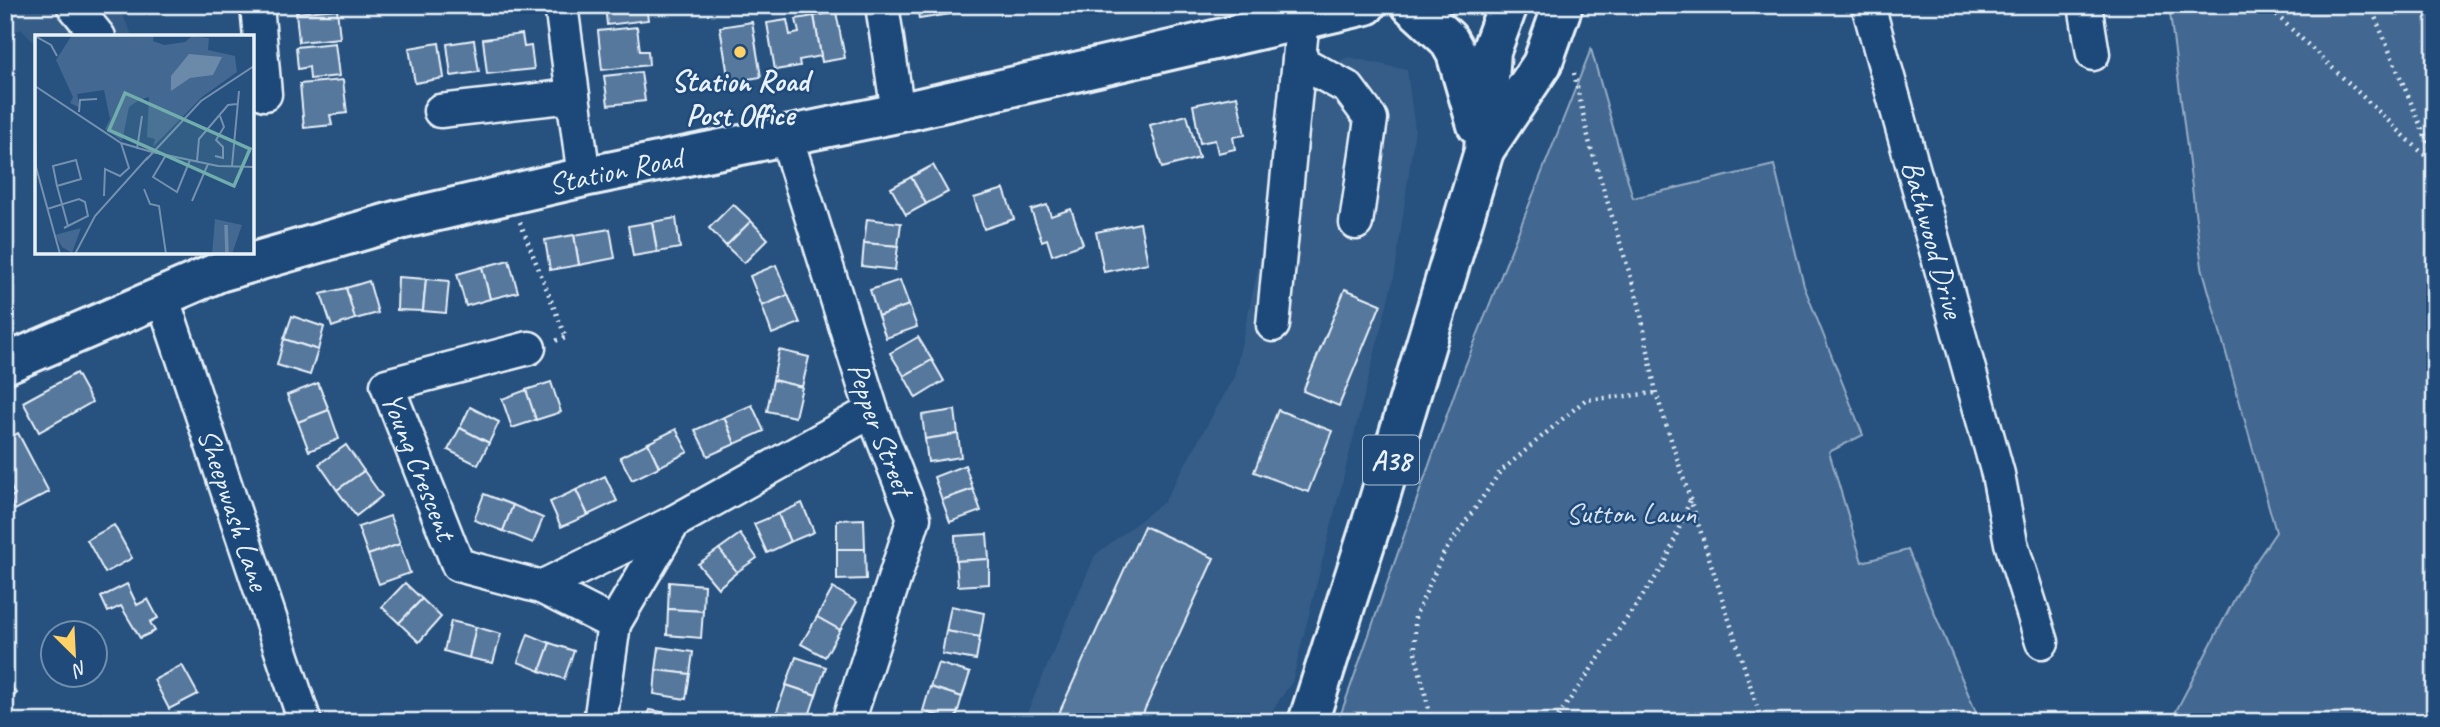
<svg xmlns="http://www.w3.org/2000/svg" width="2440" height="727" font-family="Caveat,sans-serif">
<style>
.built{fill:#355d88}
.green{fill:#436891;stroke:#96acc4;stroke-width:2}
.building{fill:#57789d;stroke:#e8f1f8;stroke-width:2}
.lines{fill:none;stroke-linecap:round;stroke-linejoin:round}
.minor-casing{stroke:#e8f1f8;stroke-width:37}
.major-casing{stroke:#e8f1f8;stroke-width:44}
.highway-casing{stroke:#e8f1f8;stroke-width:44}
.path{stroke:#e8f1f8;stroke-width:4.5;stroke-dasharray:2 5;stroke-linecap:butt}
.minor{stroke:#1f4a7a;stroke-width:32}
.major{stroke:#1f4a7a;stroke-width:38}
.highway{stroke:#1f4a7a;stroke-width:38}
.poi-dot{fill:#ffd166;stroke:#1f4a7a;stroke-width:2.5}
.labels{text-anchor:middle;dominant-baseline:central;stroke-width:5;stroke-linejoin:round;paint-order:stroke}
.shield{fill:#1f4a7a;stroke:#acbfd2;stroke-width:2}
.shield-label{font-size:28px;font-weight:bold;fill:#e8f1f8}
.poi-label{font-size:30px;font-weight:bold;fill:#e8f1f8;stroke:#1f4a7a}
.street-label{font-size:30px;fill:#e8f1f8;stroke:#1f4a7a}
.park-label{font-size:30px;fill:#d8e3ee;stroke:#1f4a7a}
.inset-river{fill:none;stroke:#6b8aaa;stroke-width:3.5}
.inset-road{fill:none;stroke:#7491af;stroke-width:2}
.view{fill:#71adac;fill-opacity:0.15;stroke:#71adac;stroke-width:3.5}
.inset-edge{fill:none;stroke:#e8f1f8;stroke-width:3.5}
</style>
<rect width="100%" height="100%" fill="#27517f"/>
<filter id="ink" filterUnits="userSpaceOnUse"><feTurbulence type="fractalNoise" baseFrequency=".0143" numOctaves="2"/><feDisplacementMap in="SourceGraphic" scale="14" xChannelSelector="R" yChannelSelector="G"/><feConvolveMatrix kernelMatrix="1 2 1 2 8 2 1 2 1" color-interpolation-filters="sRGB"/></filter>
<g filter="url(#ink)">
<g class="built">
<polygon points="5,5 118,5 133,37 37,37 37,46 21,29 5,35"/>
<polygon points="1349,57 1407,70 1415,129 1395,273 1292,682 1264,722 1023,722 1095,555 1164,502 1234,377 1259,264 1278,86"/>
</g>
<g class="green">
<polygon points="2169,5 2435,5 2435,722 2167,722 2174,715 2248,573 2276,532 2202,267"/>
<polygon points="1591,49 1633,198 1774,165 1804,286 1863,435 1829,452 1862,562 1908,550 1980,722 1338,722 1456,389"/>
</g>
<g class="building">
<polygon points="605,5 646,5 648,20 607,25"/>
<polygon points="917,5 950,5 951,14 919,19"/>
<polygon points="968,5 987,5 987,8 969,11"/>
<polygon points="337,9 340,38 299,42 296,13"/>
<polygon points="836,12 845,58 822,62 814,16"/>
<polygon points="814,16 821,56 799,60 800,66 775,70 767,23 787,20 790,35 799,33 796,19"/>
<polygon points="752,22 761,77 729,82 720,27"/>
<polygon points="637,27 640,51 648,51 649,65 602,70 598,31"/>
<polygon points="522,34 524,47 531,46 534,69 487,74 483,39"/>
<polygon points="474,40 479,72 451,76 447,44"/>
<polygon points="335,43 339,76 310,79 309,67 298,69 296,47"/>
<polygon points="439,43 444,78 415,83 409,48"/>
<polygon points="641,72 645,101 608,105 604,76"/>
<polygon points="343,80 347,113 330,115 332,125 304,128 300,84"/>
<polygon points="1237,96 1245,135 1233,137 1235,149 1218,153 1215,140 1200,143 1193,105"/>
<polygon points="1187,115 1199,158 1162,168 1150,125"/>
<polygon points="933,165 948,192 926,204 911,177"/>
<polygon points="911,177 926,204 906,215 891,188"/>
<polygon points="1004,189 1014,219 984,229 974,198"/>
<polygon points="733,204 751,221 726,246 709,228"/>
<polygon points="1047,205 1051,216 1071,209 1083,244 1052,255 1047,239 1042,241 1031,210"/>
<polygon points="676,218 680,248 657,252 652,222"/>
<polygon points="867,219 901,223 898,246 864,243"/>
<polygon points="751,221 768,239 744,263 726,246"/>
<polygon points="652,222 657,252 633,256 628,226"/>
<polygon points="1140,223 1148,263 1104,272 1096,232"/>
<polygon points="610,229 615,258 579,265 574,235"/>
<polygon points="574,235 579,265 550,270 545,240"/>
<polygon points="864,243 898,246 895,270 862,266"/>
<polygon points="509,260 518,292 490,299 482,267"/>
<polygon points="776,265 788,295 762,306 750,276"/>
<polygon points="482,267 490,299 466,306 457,274"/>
<polygon points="398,277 426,279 423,311 397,310"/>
<polygon points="426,279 449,281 446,313 423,311"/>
<polygon points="900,280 909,305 878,316 870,290"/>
<polygon points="369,281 378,313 355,319 346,288"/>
<polygon points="346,288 355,319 332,327 321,294"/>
<polygon points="1345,289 1381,304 1339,406 1303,391"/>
<polygon points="788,295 800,323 772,334 762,306"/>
<polygon points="909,305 917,327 886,338 878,316"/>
<polygon points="292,316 324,327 318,350 284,339"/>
<polygon points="918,337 932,360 904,376 890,353"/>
<polygon points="284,339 318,350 310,375 277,365"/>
<polygon points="779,350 809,357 802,387 773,380"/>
<polygon points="932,360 944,381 916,398 904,376"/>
<polygon points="76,373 92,402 39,432 23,402"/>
<polygon points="773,380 802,387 795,417 767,411"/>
<polygon points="551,382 561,412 536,420 526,390"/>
<polygon points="318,383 329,410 298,422 287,395"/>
<polygon points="526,390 536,420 512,428 502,399"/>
<polygon points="752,405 764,431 735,444 724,417"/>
<polygon points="470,407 499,422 489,443 460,428"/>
<polygon points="329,410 339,439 309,451 298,422"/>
<polygon points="955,410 958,434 925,439 922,415"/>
<polygon points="1278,410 1332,431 1308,492 1254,472"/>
<polygon points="724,417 735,444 708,456 695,430"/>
<polygon points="460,428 489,443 478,465 448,450"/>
<polygon points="676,429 688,452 659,467 648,443"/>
<polygon points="18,433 49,492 15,510 9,498 15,495 5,476 5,440"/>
<polygon points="958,434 961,457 928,462 925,439"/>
<polygon points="648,443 659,467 632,480 620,457"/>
<polygon points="346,445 364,471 337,490 319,464"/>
<polygon points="965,465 973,489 942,500 934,477"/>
<polygon points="364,471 382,496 356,516 337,490"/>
<polygon points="605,476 617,501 588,515 576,490"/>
<polygon points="973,489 981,511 950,522 942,500"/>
<polygon points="576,490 588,515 561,527 550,502"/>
<polygon points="484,494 513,505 503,531 474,520"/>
<polygon points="802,503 814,532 790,542 778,514"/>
<polygon points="513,505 543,518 533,543 503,531"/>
<polygon points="778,514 790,542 767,553 754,524"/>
<polygon points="390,516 400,544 368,555 358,527"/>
<polygon points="864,519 865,549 837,549 837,520"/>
<polygon points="114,525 132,558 105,573 87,540"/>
<polygon points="1144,526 1214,558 1139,722 1055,722"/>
<polygon points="740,534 757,558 737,572 719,549"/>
<polygon points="987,534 989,559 956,561 955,536"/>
<polygon points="400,544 410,573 379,584 368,555"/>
<polygon points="719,549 737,572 718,588 698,564"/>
<polygon points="837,549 865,549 866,579 837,580"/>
<polygon points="989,559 989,584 958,586 956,561"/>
<polygon points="669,582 704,585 703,611 668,609"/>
<polygon points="405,583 422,599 399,623 382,607"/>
<polygon points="127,584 137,605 148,599 158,618 150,622 155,631 140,638 121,606 108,612 101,597"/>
<polygon points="833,588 857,602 840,630 817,617"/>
<polygon points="422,599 441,617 419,642 399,623"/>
<polygon points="951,606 984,613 980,637 946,631"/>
<polygon points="668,609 703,611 701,638 667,635"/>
<polygon points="817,617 840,630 825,657 801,644"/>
<polygon points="451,621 476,627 469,658 444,651"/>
<polygon points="476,627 501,634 493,663 469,658"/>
<polygon points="946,631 980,637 976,660 942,654"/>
<polygon points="528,634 550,643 540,671 518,662"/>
<polygon points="550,643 574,651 564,679 540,671"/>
<polygon points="659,647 693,652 690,674 656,670"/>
<polygon points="796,657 826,667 816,695 786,685"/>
<polygon points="938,663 970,673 962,697 930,687"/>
<polygon points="182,665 198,694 169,709 154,680"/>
<polygon points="656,670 690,674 686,699 654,694"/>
<polygon points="5,682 17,693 5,705"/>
<polygon points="786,685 816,695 807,722 776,714"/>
<polygon points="930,687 962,697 955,721 923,711"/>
<polygon points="649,710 683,715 682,722 648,722"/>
</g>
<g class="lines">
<g class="minor-casing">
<g id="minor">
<polyline points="73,5 99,37"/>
<polyline points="257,5 265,94"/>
<polyline points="561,5 584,177"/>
<polyline points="882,5 898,113"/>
<path id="s1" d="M1868 5 1998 474 2011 543 2042 642"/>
<polyline points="2085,5 2093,54"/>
<polyline points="1299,61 1348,88 1371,119 1356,223"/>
<polyline points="440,111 573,96"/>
<path id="s2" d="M786 136 872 411 914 518 848 722"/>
<path id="s3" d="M163 299 305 722"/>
<polyline points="1273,325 1303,18"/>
<path id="s4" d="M529 348 387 385 458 565 541 587 614 624 600 722"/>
<polyline points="541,587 674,522 872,411"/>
<polyline points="614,624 674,522"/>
</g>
</g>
<g class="major-casing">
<g id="major">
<path id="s5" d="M5 364 219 272 399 220 584 177 898 113 1366 5"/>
</g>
</g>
<g class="highway-casing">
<g id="highway">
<polyline points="1411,5 1448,39 1456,53 1477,125"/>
<polyline points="1485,149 1542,64 1563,5"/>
<polyline points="1308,722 1379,500 1484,151 1491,51 1508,5"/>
</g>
</g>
<g class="path">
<polyline points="2266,5 2435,165"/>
<polyline points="2370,5 2435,160"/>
<polyline points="1574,73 1590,145 1639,304 1656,393 1762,722"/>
<polyline points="2435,186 2431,210 2435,218"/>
<polyline points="520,222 566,338 554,341"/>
<polyline points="1432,722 1415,652 1415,617 1442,556 1500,472 1585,400 1656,393"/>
<polyline points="1554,722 1665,564 1690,500"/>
</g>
<use href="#minor" class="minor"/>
<use href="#major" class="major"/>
<use href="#highway" class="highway"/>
</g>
</g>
<circle class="poi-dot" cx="740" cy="52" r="7"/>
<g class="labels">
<rect class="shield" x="1363" y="435.5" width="56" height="49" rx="5"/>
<g class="shield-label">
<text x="1391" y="460">A38</text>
</g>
<g class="poi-label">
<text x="740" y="81">Station Road<tspan x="740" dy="34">Post Office</tspan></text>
</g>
<g class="street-label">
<text stroke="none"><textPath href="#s5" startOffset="642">Station Road</textPath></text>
<text stroke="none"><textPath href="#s1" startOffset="243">Bathwood Drive</textPath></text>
<text stroke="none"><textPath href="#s2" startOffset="308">Pepper Street</textPath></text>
<text stroke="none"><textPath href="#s4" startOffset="234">Young Crescent</textPath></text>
<text stroke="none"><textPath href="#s3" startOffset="222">Sheepwash Lane</textPath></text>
</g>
<g class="park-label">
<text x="1631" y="513">Sutton Lawn</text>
</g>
</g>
<g transform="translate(35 35)">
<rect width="219" height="219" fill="#27517f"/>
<path d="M37 0H119L118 6 129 10 150 7 157 1 174 3 173 15 200 21 202 37 167 62 118 112 120 104 112 102 114 62 104 65 94 72 87 106 70 94 75 84 69 55 42 59 45 73 35 68 38 62 21 25ZM180 184 207 190 197 219H177ZM46 193 37 218 27 212 20 200Z" fill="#436891"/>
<path d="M154 19 187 22 178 40 155 43 136 56V41Z" fill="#6b8aaa"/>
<path class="inset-river" d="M191 190 192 219"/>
<path class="inset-road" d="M0 1 16 10 22 21M0 51 86 108 117 117M44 77 45 65 62 64M0 100 1 132 25 219M102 114 107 81M117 117 183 131 219 132M131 120 118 142 142 157 155 125M180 121 188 123V112L181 105 189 92 185 81M111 125 166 66 219 31M162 126 164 104 193 70 202 69M197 131 204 56M22 151 18 131 41 125 46 144 22 151 33 191M109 154 115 169 124 171 131 219M69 161 70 134 85 141 94 133 86 108M157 166 173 129M12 174 44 164 50 167 53 181 29 193M40 219 60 181 113 122"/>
<path class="view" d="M90 58 215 114 199 151 74 95Z"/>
<rect width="219" height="219" class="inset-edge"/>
</g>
<rect width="2440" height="727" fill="none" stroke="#1f4a7a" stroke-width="28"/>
<rect x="14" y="14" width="2412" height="699" fill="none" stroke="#e8f1f8" stroke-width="2.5" filter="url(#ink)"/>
<g transform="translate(74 654) rotate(156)"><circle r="33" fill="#1f4a7a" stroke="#6f8dac" stroke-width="2"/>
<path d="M0-5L12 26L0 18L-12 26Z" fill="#ffd166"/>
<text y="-10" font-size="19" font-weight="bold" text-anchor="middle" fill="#e8f1f8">N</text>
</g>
</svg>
